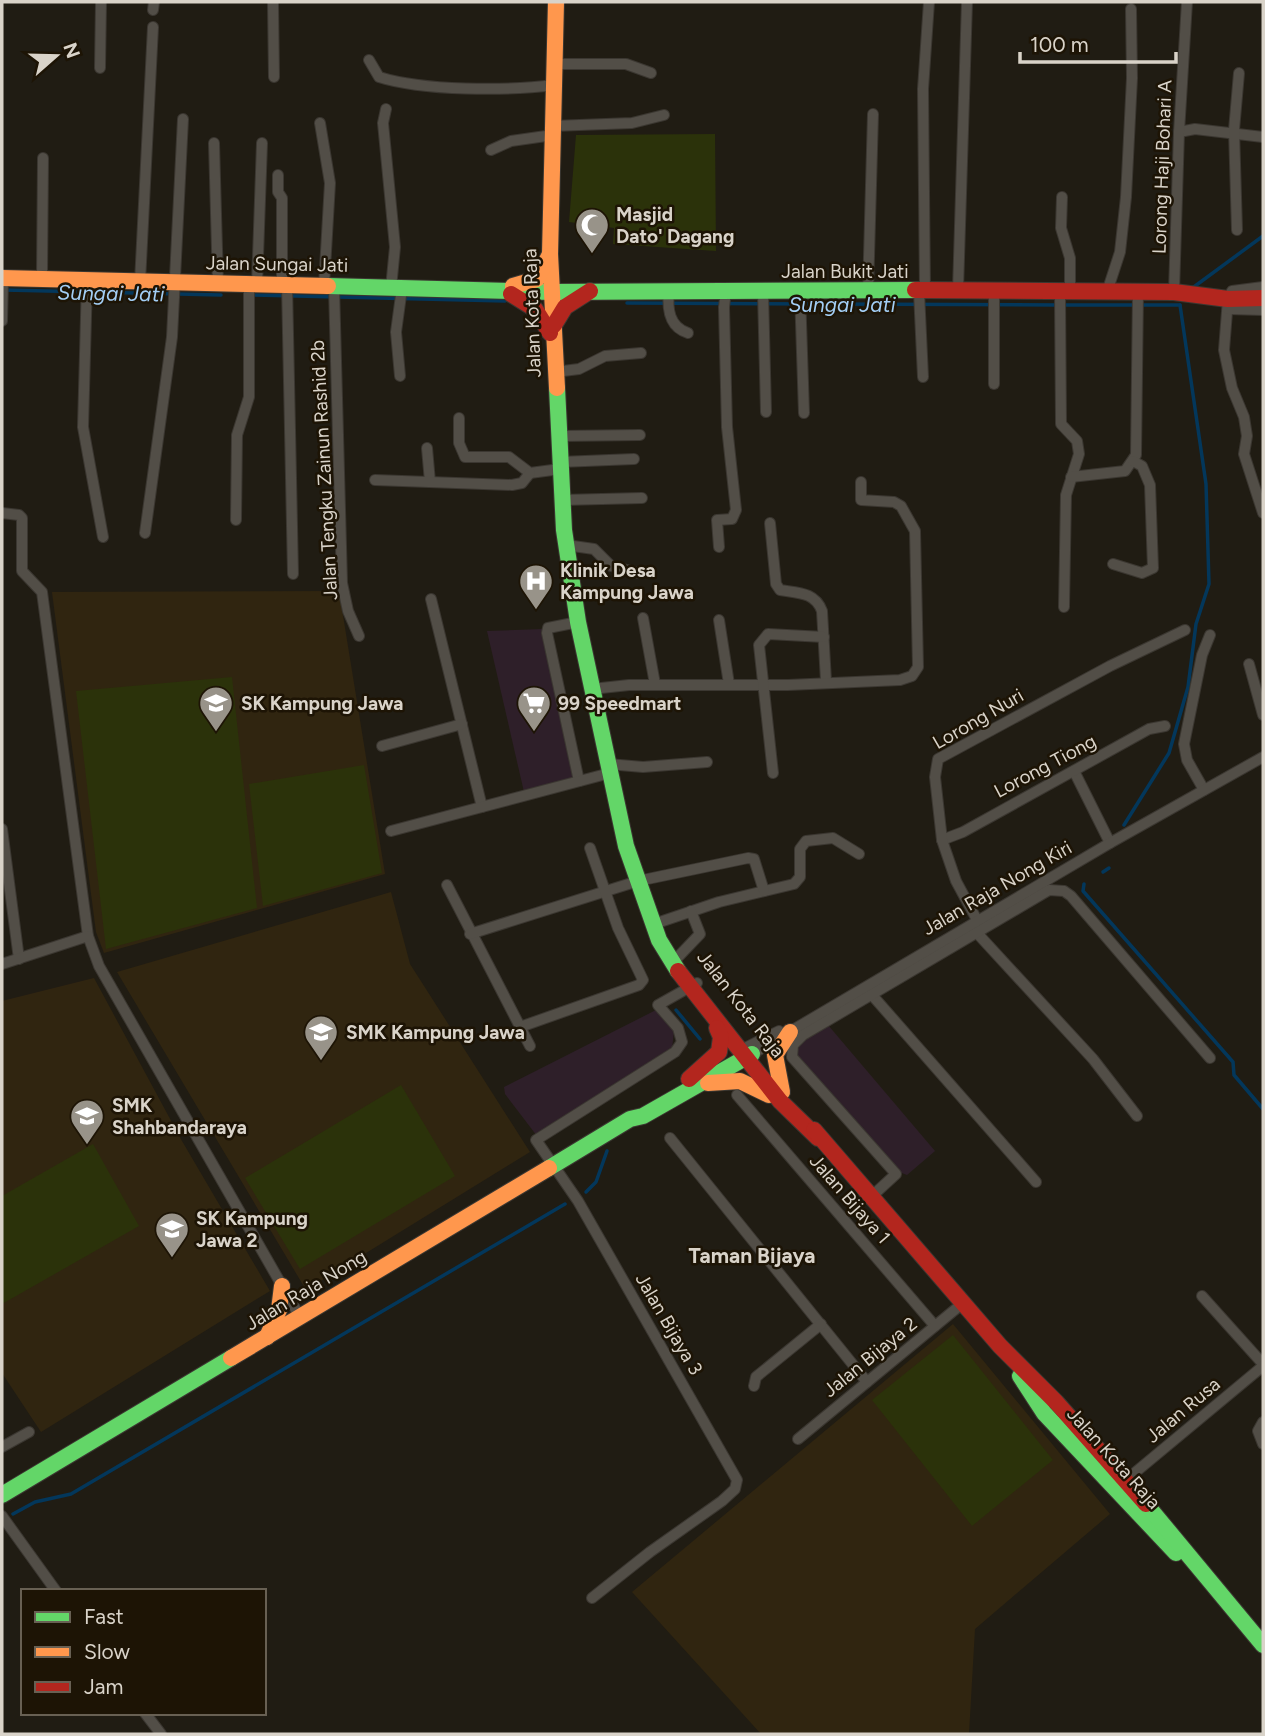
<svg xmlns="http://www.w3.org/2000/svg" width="1265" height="1736" font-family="Figtree,sans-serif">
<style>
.commercial{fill:#2e1f29}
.built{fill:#302510}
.green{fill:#2b320a}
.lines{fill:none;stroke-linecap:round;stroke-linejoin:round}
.stream{stroke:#03375b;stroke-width:3.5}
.street-casing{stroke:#3b3731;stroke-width:12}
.fast-casing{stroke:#3b3731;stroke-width:18}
.slow-casing{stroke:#3b3731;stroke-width:18}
.jam-casing{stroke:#3b3731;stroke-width:18}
.street{stroke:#524e47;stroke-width:10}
.fast{stroke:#63d668;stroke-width:16}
.slow{stroke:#ff974d;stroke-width:16}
.jam{stroke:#b3261e;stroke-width:16}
.labels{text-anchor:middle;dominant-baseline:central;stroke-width:5;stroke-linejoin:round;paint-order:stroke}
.street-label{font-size:19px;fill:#d9d3c9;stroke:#1d1405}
.poi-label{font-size:19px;font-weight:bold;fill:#d9d3c9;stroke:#1d1405;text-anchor:start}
.water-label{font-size:21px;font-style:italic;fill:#a3cef5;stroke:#1d1405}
.neighbourhood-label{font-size:21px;font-weight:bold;fill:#d9d3c9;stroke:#1d1405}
</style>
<rect width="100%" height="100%" fill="#201c13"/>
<g class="commercial">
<polygon points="542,629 574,778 524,792 487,631"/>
<polygon points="656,1010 674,1031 672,1049 537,1136 505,1094 504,1087"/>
<polygon points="828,1025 935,1151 907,1175 899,1172 796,1056 800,1042"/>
</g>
<g class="built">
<polygon points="339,591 385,874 104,953 96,932 52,592"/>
<polygon points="391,892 410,964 530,1152 306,1290 117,972"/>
<polygon points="94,978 182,1141 270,1291 41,1432 2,1373 2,1001"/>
<polygon points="953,1324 1110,1514 975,1629 969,1734 761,1734 632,1592"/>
</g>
<g class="green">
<polygon points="715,134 716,251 613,244 614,228 569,222 576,135"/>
<polygon points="232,677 257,908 106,949 76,691"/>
<polygon points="364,765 382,873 263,906 249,784"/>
<polygon points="401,1085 455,1176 300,1269 245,1178"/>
<polygon points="93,1144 139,1226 2,1304 2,1196"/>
<polygon points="953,1335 1053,1460 972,1526 872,1400"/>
</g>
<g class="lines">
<g class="stream">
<polyline points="1191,289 1263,236"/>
<polyline points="4,290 221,295"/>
<polyline points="254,295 505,301"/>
<polyline points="627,303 1057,305"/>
<polyline points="1065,305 1180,305"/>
<polyline points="1124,825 1169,753 1188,687 1196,624 1209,584 1206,484 1180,305"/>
<polyline points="1103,872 1109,868"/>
<polyline points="1084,884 1083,891 1233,1062 1234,1075 1263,1109"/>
<polyline points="676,1010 700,1039"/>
<polyline points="586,1192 596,1182 607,1151"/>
<polyline points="13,1514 35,1502 71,1494 565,1204"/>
</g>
<g class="street-casing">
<g id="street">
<polyline points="273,2 274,77"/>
<polyline points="153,10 154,2"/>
<path d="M369 60 379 77C423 91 507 91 554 85"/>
<polyline points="555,64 626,64 651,73"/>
<polyline points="100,68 101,2"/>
<polyline points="386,109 383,123 395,247 391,288"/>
<polyline points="320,123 330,183 324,286"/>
<polyline points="553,126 632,123 664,115"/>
<polyline points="1179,132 1195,129 1263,137"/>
<polyline points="214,143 218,284"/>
<polyline points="491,150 511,141 553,135"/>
<polyline points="278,175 278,192 282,198 282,285"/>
<polyline points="1062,197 1061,228 1070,258 1070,293"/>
<polyline points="1237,230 1234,130 1239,73"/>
<polyline points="42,279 43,158"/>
<polyline points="87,280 83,427 103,537"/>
<polyline points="140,282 153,27"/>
<polyline points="257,285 262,143"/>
<polyline points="287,285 293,574"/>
<polyline points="334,287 342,583 348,611 359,636"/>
<polyline points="1263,287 1232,291 1228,299 1224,350 1232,388 1244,417 1247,436 1244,454 1263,513"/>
<polyline points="958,290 967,2"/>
<path d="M669 291C667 309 669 327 688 333"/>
<polyline points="994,291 994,384"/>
<polyline points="763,292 766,412"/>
<polyline points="800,292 804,413"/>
<polyline points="868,292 873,114"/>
<polyline points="919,292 923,377"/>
<polyline points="925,292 923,89 929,2"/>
<polyline points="1107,292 1120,252 1126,197 1132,78 1131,9"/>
<polyline points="1174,292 1179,132 1187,2"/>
<polyline points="1060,293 1061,424 1077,441 1079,454 1066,495 1064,607"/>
<polyline points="1228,309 1263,310"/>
<polyline points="2,321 3,278"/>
<polyline points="555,372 579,369 605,356 641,353"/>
<polyline points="400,376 396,332 402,288"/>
<polyline points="459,418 459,443 465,457 509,457 530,473 560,469"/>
<polyline points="559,436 640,435"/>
<polyline points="427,448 430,482"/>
<polyline points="560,462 634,459"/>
<polyline points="1071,477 1125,471 1136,455 1138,292"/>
<polyline points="375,480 512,485 522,483 530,473"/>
<polyline points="562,500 642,498"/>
<polyline points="2,513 19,515 22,518 22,571 42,592 88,936 99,966 300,1317"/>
<polyline points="236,520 237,435 249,397 249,284"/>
<path d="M770 523 776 584 780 590C798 593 815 592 822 611L826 681"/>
<polyline points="145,533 172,337 183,119"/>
<polyline points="566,545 594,549 611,566 639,573"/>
<polyline points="719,547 717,520 732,519 736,510 727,427 724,307 726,291"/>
<polyline points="1113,564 1142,573 1153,568 1150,485 1142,466 1133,461"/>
<polyline points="431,599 482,807"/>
<polyline points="643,618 655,684"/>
<polyline points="719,620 729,684"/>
<polyline points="578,622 548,628 547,633 579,781"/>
<polyline points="1249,664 1263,715"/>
<polyline points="592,689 629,685 788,685 900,680 912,676 918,667 915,531 901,506 894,502 861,500 861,482"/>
<polyline points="382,746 462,724"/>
<polyline points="608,764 643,767 707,762"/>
<polyline points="1074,771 1110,843"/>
<polyline points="773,773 759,645 768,634 824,637"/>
<polyline points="1204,790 1187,760 1184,744 1202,655 1210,635"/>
<polyline points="2,829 19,959"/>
<polyline points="391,831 610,773"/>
<polyline points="942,840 963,832 1149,729 1165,726"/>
<polyline points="447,885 530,1046"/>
<polyline points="977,920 956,881 942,840 935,777 938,759 1110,666 1185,630"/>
<polyline points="654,924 719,902 794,884 800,877 800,849 806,841 833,838 859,854"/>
<polyline points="977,933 1093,1059 1137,1116"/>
<polyline points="470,934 638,881 748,858 754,859 764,891"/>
<polyline points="678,957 700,934 691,911"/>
<polyline points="2,964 88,936"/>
<polyline points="872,995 1036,1182"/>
<polyline points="520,1027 639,985 643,980 618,928 590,848"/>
<polyline points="747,1047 779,1031"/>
<polyline points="752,1054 1110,843 1263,757"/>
<polyline points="737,1095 935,1326"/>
<polyline points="670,1138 867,1382"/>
<polyline points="871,1197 896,1174 792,1057 793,1045 803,1035 1049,890 1064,891 1071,896 1210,1058"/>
<polyline points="1202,1296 1263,1364"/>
<polyline points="754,1386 756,1377 821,1324"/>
<polyline points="1263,1422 1258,1431 1263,1444"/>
<polyline points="798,1439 963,1303"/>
<polyline points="2,1447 29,1432"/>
<polyline points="1120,1485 1263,1366"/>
<polyline points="2,1516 56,1591"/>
<polyline points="592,1598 650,1552 722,1501 735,1489 737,1480 578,1201 536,1140 675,1052 682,1042 678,1028 658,1005 697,983"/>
<polyline points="145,1713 161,1734"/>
</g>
</g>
<g class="fast-casing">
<g id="fast">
<polyline points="328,286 551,292 915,290"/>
<polyline points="557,388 564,530 578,622 626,846 659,940 678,971"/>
<polyline points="549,1168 630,1119 643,1116 752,1054"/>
<polyline points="1020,1376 1044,1413 1176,1553"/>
<polyline points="2,1495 231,1358"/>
<polyline points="1146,1504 1263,1645"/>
</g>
</g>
<g class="slow-casing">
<g id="slow">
<polyline points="556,2 550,254 557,388"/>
<polyline points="2,278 328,286"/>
<polyline points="513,286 537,279 549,256"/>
<polyline points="708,1083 740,1081 769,1095"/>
<polyline points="782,1092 775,1055 790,1032"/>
<polyline points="267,1337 279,1310 282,1286"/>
<polyline points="231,1358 549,1168"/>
</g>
</g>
<g class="jam-casing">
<g id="jam">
<polyline points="915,290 1174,292 1228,299 1263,298"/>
<polyline points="511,294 535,309 550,333"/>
<polyline points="554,325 565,307 590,291"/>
<polyline points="678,971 780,1101 818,1138"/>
<polyline points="689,1079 719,1052 721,1037 717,1028"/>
<polyline points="814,1130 1000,1346 1056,1402 1146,1504"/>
</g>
</g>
<use href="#street" class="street"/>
<use href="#fast" class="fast"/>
<use href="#slow" class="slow"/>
<use href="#jam" class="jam"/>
</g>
<defs>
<g id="mosque-pin" transform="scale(1.75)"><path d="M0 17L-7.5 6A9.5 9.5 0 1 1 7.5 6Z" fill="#989389" stroke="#1d1405"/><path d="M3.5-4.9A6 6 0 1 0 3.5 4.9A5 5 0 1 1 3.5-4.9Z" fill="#fff"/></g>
<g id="hospital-pin" transform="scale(1.75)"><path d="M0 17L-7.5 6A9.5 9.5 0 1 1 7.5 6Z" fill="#989389" stroke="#1d1405"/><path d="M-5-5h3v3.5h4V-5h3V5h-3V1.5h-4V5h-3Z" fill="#fff"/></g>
<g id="school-pin" transform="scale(1.75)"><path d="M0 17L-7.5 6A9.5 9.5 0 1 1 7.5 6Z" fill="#989389" stroke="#1d1405"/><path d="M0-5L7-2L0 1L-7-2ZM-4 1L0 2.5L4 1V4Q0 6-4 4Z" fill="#fff"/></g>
<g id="supermarket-pin" transform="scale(1.75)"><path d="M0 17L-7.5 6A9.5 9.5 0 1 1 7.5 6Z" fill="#989389" stroke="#1d1405"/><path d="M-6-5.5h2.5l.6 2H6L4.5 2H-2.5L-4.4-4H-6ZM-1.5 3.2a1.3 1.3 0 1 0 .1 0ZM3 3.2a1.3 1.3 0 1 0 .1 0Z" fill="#fff"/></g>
</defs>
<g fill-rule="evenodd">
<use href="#mosque-pin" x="592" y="225"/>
<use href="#hospital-pin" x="536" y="581"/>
<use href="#school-pin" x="216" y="703"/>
<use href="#supermarket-pin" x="534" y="703"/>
<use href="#school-pin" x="321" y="1032"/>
<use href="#school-pin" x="87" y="1116"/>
<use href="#school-pin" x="172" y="1229"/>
</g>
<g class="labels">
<g class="street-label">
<text transform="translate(1162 167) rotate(-88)">Lorong Haji Bohari A</text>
<text transform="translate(277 264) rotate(1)">Jalan Sungai Jati</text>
<text x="845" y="271">Jalan Bukit Jati</text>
<text transform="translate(532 313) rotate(-92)">Jalan Kota Raja</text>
<text transform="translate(324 470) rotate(-93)">Jalan Tengku Zainun Rashid 2b</text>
<text transform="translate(978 719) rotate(-30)">Lorong Nuri</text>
<text transform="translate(1045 766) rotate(-28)">Lorong Tiong</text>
<text transform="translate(997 888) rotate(-30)">Jalan Raja Nong Kiri</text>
<text transform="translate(741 1004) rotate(52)">Jalan Kota Raja</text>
<text transform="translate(850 1199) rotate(49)">Jalan Bijaya 1</text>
<text transform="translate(306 1290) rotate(-31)">Jalan Raja Nong</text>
<text transform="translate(669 1324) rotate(60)">Jalan Bijaya 3</text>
<text transform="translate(870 1357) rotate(-39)">Jalan Bijaya 2</text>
<text transform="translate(1183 1410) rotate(-40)">Jalan Rusa</text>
<text transform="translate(1114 1458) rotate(48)">Jalan Kota Raja</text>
</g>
<g class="poi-label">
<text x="616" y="214">Masjid<tspan x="616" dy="22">Dato' Dagang</tspan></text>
<text x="560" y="570">Klinik Desa<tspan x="560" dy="22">Kampung Jawa</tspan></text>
<text x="241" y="703">SK Kampung Jawa</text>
<text x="558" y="703">99 Speedmart</text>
<text x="346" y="1032">SMK Kampung Jawa</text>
<text x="112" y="1105">SMK<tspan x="112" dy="22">Shahbandaraya</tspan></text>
<text x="196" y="1218">SK Kampung<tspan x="196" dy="22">Jawa 2</tspan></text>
</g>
<g class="water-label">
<text transform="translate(111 293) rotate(1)">Sungai Jati</text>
<text x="842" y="304">Sungai Jati</text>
</g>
<g class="neighbourhood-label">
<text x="752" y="1255">Taman Bijaya</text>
</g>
</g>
<rect width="1265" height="1736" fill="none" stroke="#d9d3c9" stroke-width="7"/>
<rect x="21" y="1589" width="245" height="126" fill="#1d1405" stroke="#686053" stroke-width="2"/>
<rect x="35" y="1612" width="35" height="10" fill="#63d668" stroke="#686053" stroke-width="2"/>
<text x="84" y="1624" font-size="21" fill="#d9d3c9">Fast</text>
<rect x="35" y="1647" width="35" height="10" fill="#ff974d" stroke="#686053" stroke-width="2"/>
<text x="84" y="1659" font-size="21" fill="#d9d3c9">Slow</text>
<rect x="35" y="1682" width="35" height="10" fill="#b3261e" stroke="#686053" stroke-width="2"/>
<text x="84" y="1694" font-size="21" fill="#d9d3c9">Jam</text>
<g transform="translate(56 56) rotate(70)" stroke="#1d1405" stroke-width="5" paint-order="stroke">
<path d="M0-5L12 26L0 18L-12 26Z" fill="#d9d3c9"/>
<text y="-10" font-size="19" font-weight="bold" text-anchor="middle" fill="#d9d3c9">N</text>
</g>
<path d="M1020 52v10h156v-10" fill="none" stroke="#d9d3c9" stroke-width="3.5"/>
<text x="1030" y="52" font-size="21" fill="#d9d3c9" stroke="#1d1405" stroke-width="5" paint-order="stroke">100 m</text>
</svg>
